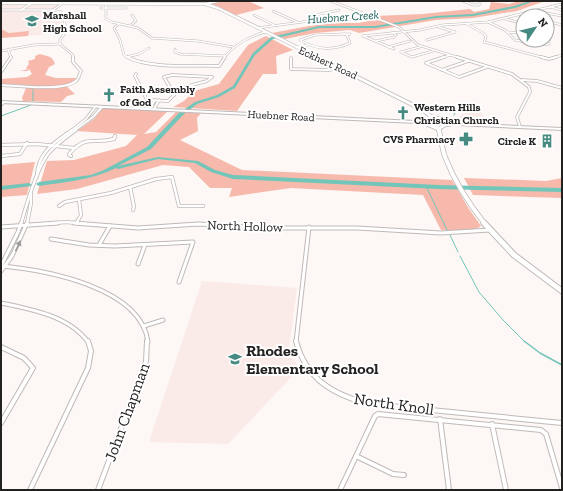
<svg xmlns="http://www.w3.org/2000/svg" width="563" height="491" font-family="'Zilla Slab',serif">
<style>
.built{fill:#fbebe8}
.green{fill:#f6b9ab}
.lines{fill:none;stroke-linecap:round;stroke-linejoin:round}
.stream-far1{stroke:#72c5b9;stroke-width:1}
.stream{stroke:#72c5b9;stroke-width:1.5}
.river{fill:#72c5b9;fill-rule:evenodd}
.minor-far4-casing{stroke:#bfb9b8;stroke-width:2.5}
.minor-far3-casing{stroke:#bfb9b8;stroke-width:3.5}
.minor-far2-casing{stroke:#bfb9b8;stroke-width:4}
.minor-far1-casing{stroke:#bfb9b8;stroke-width:5}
.minor-casing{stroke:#bfb9b8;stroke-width:6}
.tertiary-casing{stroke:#bfb9b8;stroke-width:3}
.secondary-far3-casing{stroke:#bfb9b8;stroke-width:3.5}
.secondary-far2-casing{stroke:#bfb9b8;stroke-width:4.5}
.secondary-far1-casing{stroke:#bfb9b8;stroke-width:5.5}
.secondary-casing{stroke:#bfb9b8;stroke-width:7}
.primary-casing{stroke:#bfb9b8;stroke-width:2}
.minor-far4{stroke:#fff;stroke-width:1.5}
.minor-far3{stroke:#fff;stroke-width:2}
.minor-far2{stroke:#fff;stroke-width:2.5}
.minor-far1{stroke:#fff;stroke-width:3}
.minor{stroke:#fff;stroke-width:4}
.tertiary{stroke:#fff;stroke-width:2}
.secondary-far3{stroke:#fff;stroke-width:2.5}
.secondary-far2{stroke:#fff;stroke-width:3}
.secondary-far1{stroke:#fff;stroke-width:4}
.secondary{stroke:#fff;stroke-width:5}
.primary{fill:#fff;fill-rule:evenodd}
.oneway{fill:#9c9c9b}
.labels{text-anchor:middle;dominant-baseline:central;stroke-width:4;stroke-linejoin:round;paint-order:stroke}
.far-poi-label{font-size:11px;font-weight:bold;fill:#242221;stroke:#fff;text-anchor:start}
.far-street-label{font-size:11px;fill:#242221;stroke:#fff}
.far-water-label{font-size:12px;font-style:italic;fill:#135a52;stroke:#fff}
.street-label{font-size:13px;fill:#242221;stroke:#fff}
.near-poi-label{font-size:16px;font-weight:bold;fill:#242221;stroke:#fff;text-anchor:start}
.near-street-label{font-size:16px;fill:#242221;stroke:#fff}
</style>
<rect width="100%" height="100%" fill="#fdf7f5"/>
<g class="built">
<polygon points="1,4 59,4 52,11 59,12 66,30 63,33 1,38"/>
<polygon points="467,108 479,108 485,121 457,120"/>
<polygon points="202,281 297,288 289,349 299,369 228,444 149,442"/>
</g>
<g class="green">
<polygon points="223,1 248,1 264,8 236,15 211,4"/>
<polygon points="519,1 545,1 517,11 473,18 436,20 359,33 350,30 315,33 285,39 272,33 309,26 334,23 359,23 376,19 375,16 423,14 470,9 474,12 489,9 491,2 509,4"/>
<polygon points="1,29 9,33 29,31 28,36 1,38"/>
<polygon points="266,36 293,50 276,56 277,74 263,74 237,111 173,107 184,101 194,91 219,84 248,45"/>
<path d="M40 54C48 57 52 55 55 64L49 67 45 75 56 78H77L72 82 65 85 75 94 67 96 61 102 23 101 22 98 26 88 25 85 1 84V79L27 77 32 74 29 69 28 71H20L28 69 26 68 29 64 28 61 35 59V56Z"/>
<path d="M105 108 168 111 144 134 156 132 176 112 201 113 197 118 198 131 180 140 242 170 452 180 469 209 481 226C472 233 453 230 441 230L423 195 291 188 229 197 232 188H210L189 167 163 165 77 189 37 194 47 161 74 160 126 146 137 135 77 131 94 119 102 109Z"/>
<polygon points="35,162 27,195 1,197 1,165"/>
<polygon points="464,178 546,181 562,178 562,198 473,195"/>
</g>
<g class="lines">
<g class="stream-far1">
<polyline points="33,90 33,101"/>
<polyline points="430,109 438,111"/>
<polyline points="454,115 455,113"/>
<polyline points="1,116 31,105"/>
<polyline points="426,186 447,230"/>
<polyline points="450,235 458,252"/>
<polyline points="460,256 479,292 503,320 525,342"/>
</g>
<polyline class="stream" points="524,341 540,353 562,365"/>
<g class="river">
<path d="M530 1H534L515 8 473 16 436 18 375 28H319L273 39 255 55 235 88 219 97 197 104 183 115 151 149 118 166 158 157 198 161 215 170 233 175 438 185 562 188V192L438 189 233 179 211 172 195 163 158 159 118 169 116 168C92 180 65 182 39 186L36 184 39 182 91 175 104 170 147 147 179 113 195 102 217 95 233 86 253 53 271 37 319 26H375L436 16 473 14 514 6Z"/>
<polygon points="29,183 32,185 31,186 1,190 1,186"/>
</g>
<g class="minor-far4-casing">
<g id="minor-far4">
<polyline points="331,1 399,27 418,45 460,58"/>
<polyline points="463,1 473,5 479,5 481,1"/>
<polyline points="106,3 106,19 112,22 138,28 152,38 198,41 233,47"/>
<polyline points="550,7 562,10"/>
<polyline points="101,8 126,8"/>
<polyline points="1,10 53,10 61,12 67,30 60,40 60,44 73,55 73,58"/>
<polyline points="21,10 32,3"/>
<polyline points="53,10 63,3"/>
<polyline points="273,11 297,22"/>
<polyline points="536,11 562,16"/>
<polyline points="254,15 274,25"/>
<polyline points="315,15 339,10"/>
<polyline points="506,19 523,24"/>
<polyline points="547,21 562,25"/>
<polyline points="488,22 505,30 515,40 539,45 549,44 549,33 547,31"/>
<polyline points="119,24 114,28 120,40 124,55 129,58"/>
<polyline points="467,24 483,33 486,37 484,42 545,58"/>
<polyline points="131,25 136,21 132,15"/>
<polyline points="439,27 455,32"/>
<polyline points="257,28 317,20 355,19 368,16"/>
<polyline points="507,32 523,33"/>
<polyline points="344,34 347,35"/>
<path d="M344 34 315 35 300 40C317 50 332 51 350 43L347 35"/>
<polyline points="344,34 350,34 347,35"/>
<polyline points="363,36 420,30 443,25 488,22 562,4"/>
<polyline points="363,36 394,49"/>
<polyline points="427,40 455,32"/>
<polyline points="376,41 394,37 396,35 392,32"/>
<polyline points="388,47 410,41"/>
<polyline points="296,48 308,45"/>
<polyline points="8,49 11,58"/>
<polyline points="175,49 175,52 180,54 225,56"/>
<polyline points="1,51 33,45 60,44"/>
<polyline points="401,52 412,57 433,51"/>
<polyline points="401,52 420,47"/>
<polyline points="126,57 139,54 149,48"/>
<path d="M224 58C234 44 248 37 265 32"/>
<polyline points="441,58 450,55"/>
<polyline points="553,58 562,55"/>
</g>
</g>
<g class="minor-far3-casing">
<g id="minor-far3">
<path d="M127 57C149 69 194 65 219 66L225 57"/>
<polyline points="444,57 426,63 459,77 487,67"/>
<polyline points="457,57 512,74 529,87 530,92 517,117 520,127"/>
<polyline points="541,57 549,59 556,57"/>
<polyline points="291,58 291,69 329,70 338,68"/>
<polyline points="442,70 468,61"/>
<polyline points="1,72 11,57"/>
<polyline points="136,74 135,76 147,100 168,101 181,88 207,81 212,77"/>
<polyline points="522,80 537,81 562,88"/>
<path d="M1 85C17 86 67 92 77 80 79 78 80 73 81 71L73 62V57"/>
<polyline points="178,91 171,89 164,77 172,75 212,77"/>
<polyline points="1,105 4,102"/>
<polyline points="149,109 155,100"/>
<polyline points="154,109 159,100"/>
<polyline points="71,131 86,119 96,106"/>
<polyline points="74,131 93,117 102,107"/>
</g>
</g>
<g class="minor-far2-casing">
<g id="minor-far2">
<polyline points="1,145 37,144 74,148"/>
<polyline points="1,156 20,154 27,143"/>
<path d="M71 156 69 155 70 153C87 134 93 145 114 139L115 136"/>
<path d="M37 176C38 152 54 143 72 130"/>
<polyline points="130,187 134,207 133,210"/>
<polyline points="59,206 65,202 111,193 156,179 172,177 179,206 203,206"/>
<polyline points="77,222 81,215 79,200"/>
<path d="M21 224C26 206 37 168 48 154 55 145 66 137 76 130"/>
<polyline points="27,224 31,203 31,194"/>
<polyline points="45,224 66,222 86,224"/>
</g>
</g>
<g class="minor-far1-casing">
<g id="minor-far1">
<polyline points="74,223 138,228 198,224 263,228 357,228 441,233 490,230"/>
<polyline points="1,227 58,223"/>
<polyline points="51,239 89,245 115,246 193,242 179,282"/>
<polyline points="99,245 110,226"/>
<polyline points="138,264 145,245"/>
<path d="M1 266C45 270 141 287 148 342"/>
<polyline points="1,266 18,232 21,223"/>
<polyline points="1,271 12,256 27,223"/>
<path d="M1 303C31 309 69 316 88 342"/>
<polyline points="144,326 163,320"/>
<polyline points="296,342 309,227"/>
</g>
</g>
<g class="minor-casing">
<g id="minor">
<path d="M296 341C306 379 333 395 370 404L562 423"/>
<polyline points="1,347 24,358 33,368 1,423"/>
<polyline points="440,419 449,490"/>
<polyline points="492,424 506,490"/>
<polyline points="356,456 393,474 404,475"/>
<polyline points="30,490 88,368 91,351 88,341"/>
<polyline points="98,490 146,362 147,341"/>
<polyline points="340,490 375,416 378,414 541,430 546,434 562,488"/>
</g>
</g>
<g class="tertiary-casing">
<polyline id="tertiary" points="205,4 219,1"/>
</g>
<g class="secondary-far3-casing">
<polyline id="secondary-far3" points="1,3 205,4 218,8 319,58"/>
</g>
<g class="secondary-far2-casing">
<g id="secondary-far2">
<polyline points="317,57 423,110 434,119 439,131"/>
<polyline points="433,117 451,123"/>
<polyline points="422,122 438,129 445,125 451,124"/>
</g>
</g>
<g class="secondary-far1-casing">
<path id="secondary-far1" d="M439 130C441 139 442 148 445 157 454 180 469 204 485 224"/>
</g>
<g class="secondary-casing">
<polyline id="secondary" points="484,223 514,255 562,291"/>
</g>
<g class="primary-casing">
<polygon id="primary" points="1,101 562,128 562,130 1,103"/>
</g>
<use href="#minor-far4" class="minor-far4"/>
<use href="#minor-far3" class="minor-far3"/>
<use href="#minor-far2" class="minor-far2"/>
<use href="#minor-far1" class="minor-far1"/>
<use href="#minor" class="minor"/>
<use href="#tertiary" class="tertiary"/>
<use href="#secondary-far3" class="secondary-far3"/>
<use href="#secondary-far2" class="secondary-far2"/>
<use href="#secondary-far1" class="secondary-far1"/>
<use href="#secondary" class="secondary"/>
<use href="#primary" class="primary"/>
</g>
<defs><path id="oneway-solid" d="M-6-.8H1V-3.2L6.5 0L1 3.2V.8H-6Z"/></defs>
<use class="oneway" href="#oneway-solid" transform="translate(18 246) rotate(-65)"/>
<defs>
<g id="school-bare" transform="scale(1.08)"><path d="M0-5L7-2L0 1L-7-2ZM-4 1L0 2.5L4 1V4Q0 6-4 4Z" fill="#468b81" stroke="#fff" stroke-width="2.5" paint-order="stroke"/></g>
<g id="church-bare" transform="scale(1.08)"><path d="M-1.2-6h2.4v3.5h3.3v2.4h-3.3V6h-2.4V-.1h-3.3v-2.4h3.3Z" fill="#468b81" stroke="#fff" stroke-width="2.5" paint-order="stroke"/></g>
<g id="pharmacy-bare" transform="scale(1.08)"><path d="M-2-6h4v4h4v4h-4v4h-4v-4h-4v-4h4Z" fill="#468b81" stroke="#fff" stroke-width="2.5" paint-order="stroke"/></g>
<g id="building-bare" transform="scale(1.08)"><path d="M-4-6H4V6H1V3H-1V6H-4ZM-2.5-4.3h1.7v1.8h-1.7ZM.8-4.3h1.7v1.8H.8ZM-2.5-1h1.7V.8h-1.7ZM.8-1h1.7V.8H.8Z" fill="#468b81" stroke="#fff" stroke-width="2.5" paint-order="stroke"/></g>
</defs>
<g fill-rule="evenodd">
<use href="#school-bare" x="32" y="21"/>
<use href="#church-bare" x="109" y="95"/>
<use href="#church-bare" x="403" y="113"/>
<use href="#pharmacy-bare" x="466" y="139"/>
<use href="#building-bare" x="547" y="141"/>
<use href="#school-bare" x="235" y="359"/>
</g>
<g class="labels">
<g class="far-poi-label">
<text x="43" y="15">Marshall<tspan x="43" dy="13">High School</tspan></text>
<text x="120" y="89">Faith Assembly<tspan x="120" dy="13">of God</tspan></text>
<text x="414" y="107">Western Hills<tspan x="414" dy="13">Christian Church</tspan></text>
<text x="455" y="139" text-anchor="end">CVS Pharmacy</text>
<text x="536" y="141" text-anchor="end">Circle K</text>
</g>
<g class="far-street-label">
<text transform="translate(328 63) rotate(25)">Eckhert Road</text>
<text transform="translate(281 116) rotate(3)">Huebner Road</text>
</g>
<g class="far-water-label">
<text transform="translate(343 17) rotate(-4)">Huebner Creek</text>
</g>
<g class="street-label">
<text transform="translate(245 226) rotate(2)">North Hollow</text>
</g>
<g class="near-poi-label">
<text x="246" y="350">Rhodes<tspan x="246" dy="18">Elementary School</tspan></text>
</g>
<g class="near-street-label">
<text transform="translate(394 404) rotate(8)">North Knoll</text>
<text transform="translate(127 412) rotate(-70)">John Chapman</text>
</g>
</g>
<rect width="563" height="491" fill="none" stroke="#242221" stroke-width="4"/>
<g transform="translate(535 28) rotate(55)"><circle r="19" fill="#ffffff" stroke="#a7a7a6"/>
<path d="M0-3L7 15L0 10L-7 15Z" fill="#468b81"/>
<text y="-6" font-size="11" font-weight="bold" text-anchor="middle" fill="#242221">N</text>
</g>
</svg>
